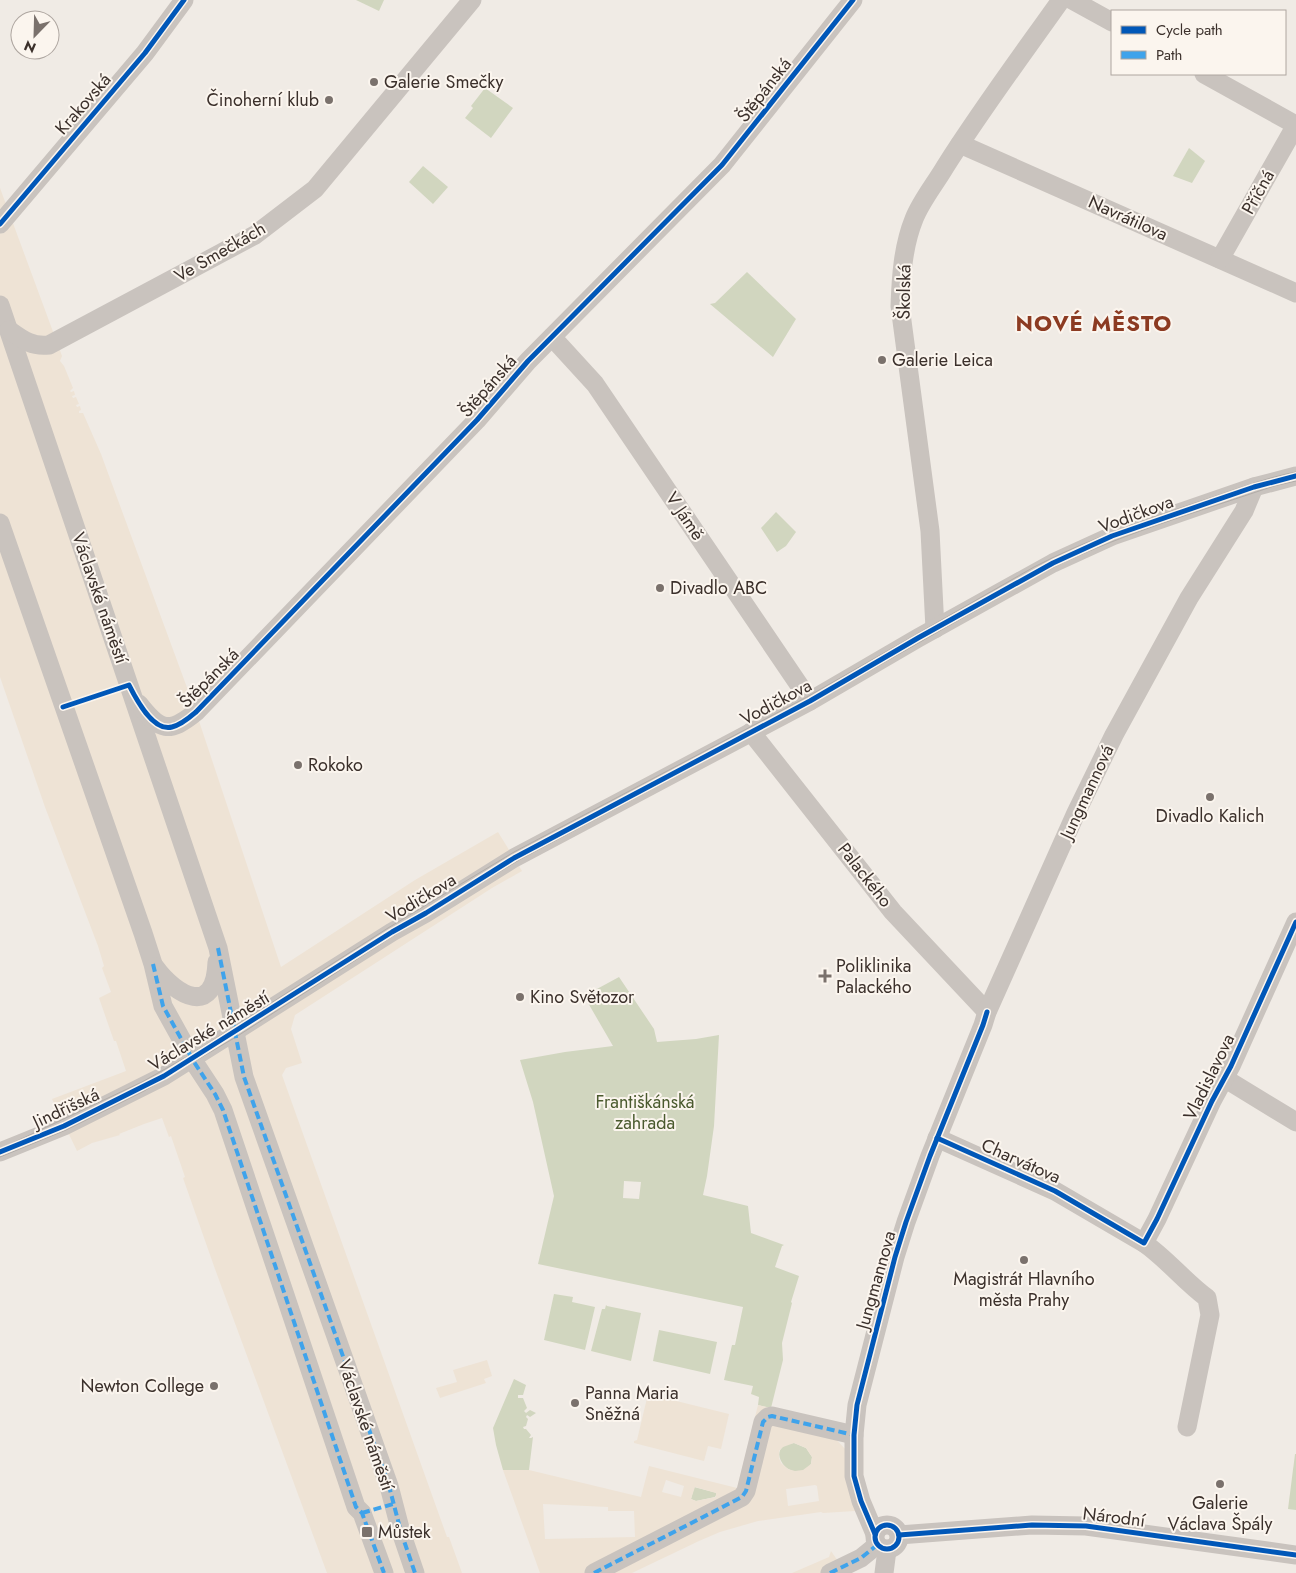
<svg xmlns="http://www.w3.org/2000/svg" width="1296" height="1573" font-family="Jost,sans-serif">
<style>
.green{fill:#d1d6bf;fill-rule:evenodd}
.plaza{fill:#eee3d5;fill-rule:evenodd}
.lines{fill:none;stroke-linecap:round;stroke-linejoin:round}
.street{stroke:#c9c3be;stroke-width:19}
.tram{stroke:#b1aca8;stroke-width:1}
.quiet{stroke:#3fa3eb;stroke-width:4;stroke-dasharray:8 4;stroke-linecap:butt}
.cycleway-casing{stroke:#fbf5ee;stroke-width:8}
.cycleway{stroke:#0057b8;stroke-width:5}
.poi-dot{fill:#7a716c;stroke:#fbf5ee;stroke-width:2}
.labels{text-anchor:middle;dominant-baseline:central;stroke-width:4;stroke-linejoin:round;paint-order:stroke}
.poi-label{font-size:18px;fill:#3b302b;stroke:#fbf5ee;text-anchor:start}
.street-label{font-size:18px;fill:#3b302b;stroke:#fbf5ee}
.park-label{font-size:18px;fill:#4a5a2e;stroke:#fbf5ee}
.district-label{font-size:22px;font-weight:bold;letter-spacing:1px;fill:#8c3b22;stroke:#fbf5ee}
</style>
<rect width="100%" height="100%" fill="#f0ebe5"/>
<g class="green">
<polygon points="356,0 384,0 379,11"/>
<polygon points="485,88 513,108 491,138 465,118 473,108 471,106"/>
<polygon points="1189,148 1205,161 1192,183 1173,176"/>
<polygon points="423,166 448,187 433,204 409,182"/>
<polygon points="747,272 796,319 773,357 710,304 715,303"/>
<polygon points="776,512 796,532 786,546 777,552 761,528"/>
<path d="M619 977 654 1029 657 1042 696 1039 719 1035 714 1126 707 1176 703 1195 748 1206 751 1233 784 1245 782 1246 775 1267 799 1276 791 1302 792 1303 782 1343 783 1360 771 1408 758 1405 759 1397 751 1394 753 1386 724 1380 732 1345H735L743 1307 538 1264 554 1196 533 1102 520 1060 565 1052 613 1046 584 996ZM624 1181 641 1182 639 1199 623 1198Z"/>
<polygon points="554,1294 573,1297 572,1302 595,1307 585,1350 544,1340"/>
<polygon points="606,1305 607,1306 641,1313 631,1361 591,1351 602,1309 605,1309"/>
<polygon points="659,1330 717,1342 710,1374 653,1361"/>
<polygon points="514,1379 526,1385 523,1395 518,1395 518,1398 523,1398 527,1408 524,1411 526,1413 530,1410 536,1413 530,1417 527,1415 526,1417 528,1419 526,1426 523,1427 524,1429 526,1429 531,1435 529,1438 531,1438 533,1437 529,1470 503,1470 496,1445 493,1428"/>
<path d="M794 1443 806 1448 812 1457 811 1464C791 1489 761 1445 794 1443Z"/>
<polygon points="1295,1454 1296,1454 1296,1510 1288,1509"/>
<polygon points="694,1487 717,1493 715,1497 696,1501 691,1499"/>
</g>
<g class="plaza">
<polygon points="0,188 62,356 60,361 64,366 73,388 70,391 71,392 74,391 75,395 72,396 73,398 76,397 79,404 76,405 77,407 80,406 81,410 79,411 79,413 83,413 101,454 196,712 281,967 415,880 498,832 522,871 492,888 295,1015 291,1029 302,1063 286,1068 282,1075 447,1537 449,1537 462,1573 327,1573 215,1269 183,1178 185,1177 171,1136 169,1137 162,1118 144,1124 119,1134 120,1135 92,1143 77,1151 52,1099 126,1071 116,1041 114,1041 99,998 111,992 102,968 104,966 98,946 45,807 0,677"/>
<polygon points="487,1360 492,1376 484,1379 486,1383 440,1398 436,1388 457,1382 453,1370"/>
<polygon points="648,1394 729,1414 721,1449 708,1446 704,1461 634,1443 634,1441 637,1440"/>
<path d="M758 1405 831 1422 829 1432 847 1451 855 1511 823 1513 821 1512 758 1521 720 1532 699 1541 632 1573H540L503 1470H529L641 1497 649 1466 737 1488ZM794 1443 806 1448 812 1457 811 1464 803 1470 795 1471 788 1469 781 1463 779 1458V1451L783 1447ZM666 1480 684 1486 681 1497 662 1492ZM815 1485 817 1486 819 1501 788 1506 786 1489ZM695 1487 716 1493V1497L696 1501 691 1499ZM543 1504 608 1507V1511H634L635 1537 545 1539Z"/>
<polygon points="831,1551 846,1573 792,1573 829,1557"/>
</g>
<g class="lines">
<g class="street">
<polyline points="1072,0 1112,22"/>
<polyline points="1204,74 1296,125"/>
<polyline points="960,144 1296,293"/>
<polyline points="0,224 145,53 184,0"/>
<polyline points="1220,259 1296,125"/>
<polyline points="0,305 218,948 244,1077 389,1486 401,1532 415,1573"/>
<path d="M9 330C23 340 32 347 49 345L255 235 315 189 472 0"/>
<polyline points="552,337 595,384 810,701"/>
<polyline points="0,523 143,933 153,964 163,1006 194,1062 215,1094 223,1110 356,1507 362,1513 384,1573"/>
<path d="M935 629 930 531 900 306C901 277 903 246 914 219 921 201 935 184 945 167 981 110 1022 55 1061 0"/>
<path d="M139 704C160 731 169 734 196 712L477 420 528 361 722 165 853 0"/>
<polyline points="751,732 893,912 987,1012"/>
<path d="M155 967C177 997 215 1017 217 962"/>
<polyline points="1224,1078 1296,1122"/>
<path d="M937 1138 1055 1191 1144 1243C1167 1259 1184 1281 1207 1298L1210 1315 1187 1427"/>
<polyline points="0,1152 64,1126 164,1076 392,932 426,913 514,858 810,701 918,638 1053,563 1112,536 1254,487 1296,476"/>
<polyline points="1144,1243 1157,1219 1212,1101 1231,1066 1296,922"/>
<circle cx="887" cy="1537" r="12"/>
<polyline points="875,1534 861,1501 854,1476 854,1435 857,1405 895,1257 906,1222 930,1156 983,1025 987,1012 1076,813 1114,735 1189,598 1244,511 1254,487"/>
<polyline points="899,1535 1032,1525 1086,1526 1296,1555"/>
<polyline points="594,1573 742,1497 746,1491 763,1422 768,1417 772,1416 854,1435"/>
<polyline points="830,1573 861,1558 877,1545"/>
<polyline points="884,1573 887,1550"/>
</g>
<g class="tram">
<path d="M0 1149 142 1082 190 1055 388 928 514 852 807 697 1034 567C1088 539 1145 520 1201 501 1232 491 1264 478 1296 472"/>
<path d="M0 1157 66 1130 144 1091 236 1037 393 936 519 860 811 704 1038 575C1113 536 1195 513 1274 486L1296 481"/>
</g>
<g class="quiet">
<polyline points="218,948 244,1077 389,1486 401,1532 415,1573"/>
<polyline points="153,964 163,1006 194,1062 215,1094 223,1110 356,1507 362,1513 384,1573"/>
<polyline points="362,1513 393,1504"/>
<polyline points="594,1573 742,1497 746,1491 763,1422 768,1417 772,1416 854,1435"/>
<polyline points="830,1573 861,1558 877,1545"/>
</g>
<g class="cycleway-casing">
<g id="cycleway">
<polyline points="0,224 145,53 184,0"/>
<path d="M63 707 129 685C136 699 153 732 172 727 181 725 189 718 196 712L477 420 528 361 722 165 853 0"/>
<polyline points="937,1138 1055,1191 1144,1243 1157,1219 1212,1101 1231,1066 1296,922"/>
<polyline points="0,1152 64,1126 164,1076 392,932 426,913 514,858 810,701 918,638 1053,563 1112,536 1254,487 1296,476"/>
<circle cx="887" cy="1537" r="12"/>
<polyline points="875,1534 861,1501 854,1476 854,1435 857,1405 895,1257 906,1222 930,1156 983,1025 987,1012"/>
<polyline points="899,1535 1032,1525 1086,1526 1296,1555"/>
</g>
</g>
<use href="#cycleway" class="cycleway"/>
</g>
<g class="poi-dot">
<circle cx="374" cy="82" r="5"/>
<circle cx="329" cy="100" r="5"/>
<circle cx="882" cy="360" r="5"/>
<circle cx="660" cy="588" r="5"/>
<circle cx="298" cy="765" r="5"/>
<circle cx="1210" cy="797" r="5"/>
<path d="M822.5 968.5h5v5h5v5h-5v5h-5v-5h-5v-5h5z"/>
<circle cx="520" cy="997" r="5"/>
<circle cx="1024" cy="1260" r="5"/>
<circle cx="214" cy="1386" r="5"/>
<circle cx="575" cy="1403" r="5"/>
<circle cx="1220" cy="1484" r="5"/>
<rect x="361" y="1526" width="12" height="12" rx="2.5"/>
</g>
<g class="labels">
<g class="poi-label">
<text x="384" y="82">Galerie Smečky</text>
<text x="319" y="100" text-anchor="end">Činoherní klub</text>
<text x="892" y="360">Galerie Leica</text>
<text x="670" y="588">Divadlo ABC</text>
<text x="308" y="765">Rokoko</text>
<text x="1210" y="816" text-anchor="middle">Divadlo Kalich</text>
<text x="836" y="966">Poliklinika<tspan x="836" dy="21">Palackého</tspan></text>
<text x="530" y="997">Kino Světozor</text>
<text x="1024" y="1279" text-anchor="middle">Magistrát Hlavního<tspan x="1024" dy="21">města Prahy</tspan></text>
<text x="204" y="1386" text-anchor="end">Newton College</text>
<text x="585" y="1393">Panna Maria<tspan x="585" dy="21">Sněžná</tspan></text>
<text x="1220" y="1503" text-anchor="middle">Galerie<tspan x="1220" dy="21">Václava Špály</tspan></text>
<text x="378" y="1532">Můstek</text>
</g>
<g class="street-label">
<text transform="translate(764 90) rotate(-52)">Štěpánská</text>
<text transform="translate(83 104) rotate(-49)">Krakovská</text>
<text transform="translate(1258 192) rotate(-61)">Příčná</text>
<text transform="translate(1128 218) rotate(24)">Navrátilova</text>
<text transform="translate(220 252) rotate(-30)">Ve Smečkách</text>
<text transform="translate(904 292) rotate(-89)">Školská</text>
<text transform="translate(488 386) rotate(-49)">Štěpánská</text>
<text transform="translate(1136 514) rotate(-20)">Vodičkova</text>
<text transform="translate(685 516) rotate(56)">V Jámě</text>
<text transform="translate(100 598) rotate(71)">Václavské náměstí</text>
<text transform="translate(209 678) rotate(-45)">Štěpánská</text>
<text transform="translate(776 702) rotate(-28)">Vodičkova</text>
<text transform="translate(1087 792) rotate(-65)">Jungmannová</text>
<text transform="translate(865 875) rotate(52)">Palackého</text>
<text transform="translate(421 898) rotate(-31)">Vodičkova</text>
<text transform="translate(209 1031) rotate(-31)">Václavské náměstí</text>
<text transform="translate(1209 1077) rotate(-64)">Vladislavova</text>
<text transform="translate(66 1108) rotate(-25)">Jindřišská</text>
<text transform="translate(1021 1161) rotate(24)">Charvátova</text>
<text transform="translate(876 1280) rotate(-74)">Jungmannova</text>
<text transform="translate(366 1425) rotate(71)">Václavské náměstí</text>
<text transform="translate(1114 1517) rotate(7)">Národní</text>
</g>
<g class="park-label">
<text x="645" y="1102">Františkánská<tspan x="645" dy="21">zahrada</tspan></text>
</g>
<g class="district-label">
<text x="1094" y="323">NOVÉ MĚSTO</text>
</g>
</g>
<rect x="1111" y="10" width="175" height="65" fill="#fbf5ee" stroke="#aea6a0"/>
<rect x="1121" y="26" width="25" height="8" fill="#0057b8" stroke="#aea6a0"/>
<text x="1156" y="35" font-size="15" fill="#3b302b">Cycle path</text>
<rect x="1121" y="51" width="25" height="8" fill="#3fa3eb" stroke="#aea6a0"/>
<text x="1156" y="60" font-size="15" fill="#3b302b">Path</text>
<g transform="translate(35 35) rotate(203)"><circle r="24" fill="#fbf5ee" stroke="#aea6a0"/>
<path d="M0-4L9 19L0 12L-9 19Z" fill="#7a716c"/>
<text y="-8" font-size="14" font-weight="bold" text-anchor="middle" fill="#3b302b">N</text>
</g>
</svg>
